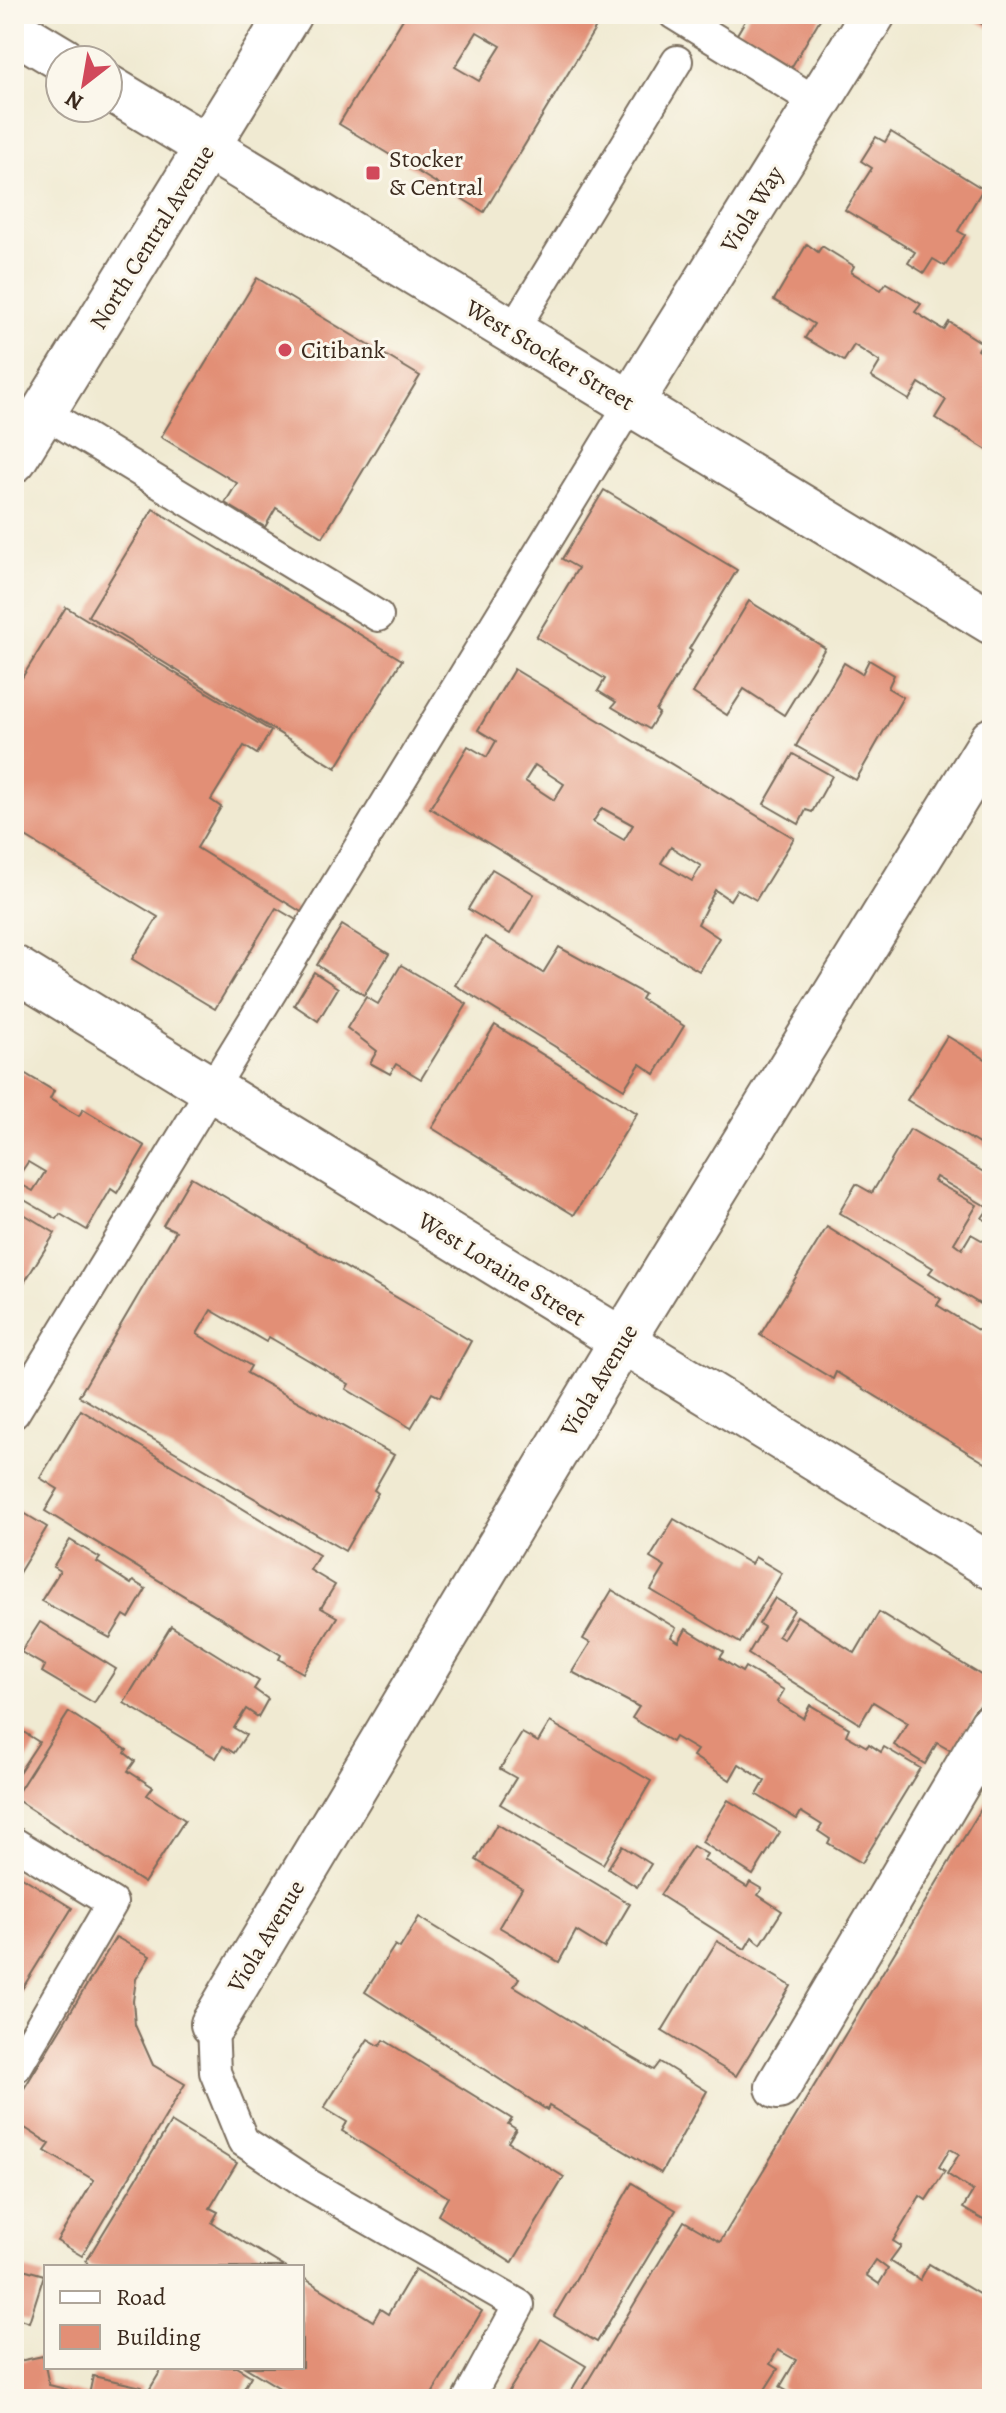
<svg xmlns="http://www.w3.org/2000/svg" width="1006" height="2413" font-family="Alegreya,serif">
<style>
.building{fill:#e28f76;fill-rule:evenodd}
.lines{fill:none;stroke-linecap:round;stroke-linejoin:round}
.lane-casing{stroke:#7a6d5d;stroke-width:34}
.street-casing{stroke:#7a6d5d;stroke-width:48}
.secondary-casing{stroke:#7a6d5d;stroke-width:48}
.lane{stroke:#fff;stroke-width:30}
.street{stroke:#fff;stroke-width:44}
.secondary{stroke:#fff;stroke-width:44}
.poi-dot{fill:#d1495b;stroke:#fbf7ec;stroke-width:3}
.labels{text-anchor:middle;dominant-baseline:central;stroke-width:6;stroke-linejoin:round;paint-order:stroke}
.poi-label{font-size:24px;fill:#3b2a1e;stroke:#fbf7ec;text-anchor:start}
.street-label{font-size:24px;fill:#3b2a1e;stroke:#fbf7ec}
</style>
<rect width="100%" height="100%" fill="#fbf7ec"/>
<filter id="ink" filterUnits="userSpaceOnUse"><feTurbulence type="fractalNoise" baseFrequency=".0125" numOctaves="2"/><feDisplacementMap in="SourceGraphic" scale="16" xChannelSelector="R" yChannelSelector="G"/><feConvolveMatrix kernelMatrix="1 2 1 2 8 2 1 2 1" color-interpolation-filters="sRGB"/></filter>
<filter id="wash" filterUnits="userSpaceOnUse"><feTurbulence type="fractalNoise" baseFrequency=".006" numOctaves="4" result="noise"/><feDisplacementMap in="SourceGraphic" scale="32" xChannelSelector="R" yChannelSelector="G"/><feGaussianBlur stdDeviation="1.8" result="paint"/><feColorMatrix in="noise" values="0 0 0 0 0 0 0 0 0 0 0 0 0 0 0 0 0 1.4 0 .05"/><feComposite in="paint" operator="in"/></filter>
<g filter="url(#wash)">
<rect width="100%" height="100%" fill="#f0ead2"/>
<g id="blocks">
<g class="building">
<path d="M406 14H604L484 212 339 124ZM477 32 501 46 479 81 455 67Z"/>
<polygon points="749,14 823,14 791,68 736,36"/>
<polygon points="965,14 992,14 992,30"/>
<polygon points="891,132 983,189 958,231 965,235 945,266 933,259 924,273 908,263 915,252 845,210 872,168 861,161 876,137 885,142"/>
<polygon points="807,244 818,252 822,246 854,266 851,272 881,290 886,283 921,304 915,312 944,330 949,322 982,343 978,350 992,359 992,453 935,418 946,400 919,383 909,400 871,377 880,362 854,345 844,361 805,338 814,324 774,300"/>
<polygon points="257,278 420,376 323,537 276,508 265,527 225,503 237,483 161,437"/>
<polygon points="604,490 737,570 689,649 692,651 656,711 659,713 649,729 612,707 616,702 598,691 605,679 536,637 578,568 562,559"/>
<polygon points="153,509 402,660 336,768 88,616"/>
<polygon points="749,601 825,648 784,715 744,689 727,715 693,693"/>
<polygon points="66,607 271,731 257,754 244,746 211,800 221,807 197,848 303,913 298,921 276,908 215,1009 132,959 158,917 14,830 14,678 20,681"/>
<polygon points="869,660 894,675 888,688 903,697 856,780 796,746 844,663 862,674"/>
<path d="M514 669 794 838 756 900 737 889 730 900 715 890 698 924 719 938 699 971 430 808 468 746 487 757 496 741 478 730ZM535 765 564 784 554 800 525 781ZM602 808 633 825 624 840 593 822ZM671 847 701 866 692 881 661 863Z"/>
<polygon points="793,754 832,776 812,812 806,810 799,824 764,804"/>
<polygon points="492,869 534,894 510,934 468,909"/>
<polygon points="342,925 389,954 364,995 317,965"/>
<polygon points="485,937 543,973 559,947 644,994 641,999 684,1026 655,1074 640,1064 624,1089 455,985"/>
<polygon points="401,965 467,1004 421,1079 396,1064 390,1074 370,1063 377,1051 347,1028 366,997 378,1004"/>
<polygon points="314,972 338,988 318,1021 294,1005"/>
<polygon points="495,1025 637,1113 574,1215 432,1128"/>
<polygon points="947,1036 992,1063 992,1152 907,1100"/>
<path d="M14 1067 54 1091 50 1099 79 1116 83 1109 145 1146 117 1193 111 1189 87 1230 60 1214 57 1219 14 1194ZM28 1162 45 1172 33 1191 15 1181Z"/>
<polygon points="910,1129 992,1177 992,1224 982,1218 989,1208 936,1177 934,1181 977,1205 954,1243 962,1249 971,1234 992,1246 992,1283 980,1304 929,1273 933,1268 839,1213 856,1184 872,1193"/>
<polygon points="191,1177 471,1341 440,1397 432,1393 411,1428 346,1389 349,1384 269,1337 266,1342 211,1310 197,1334 251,1366 247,1373 394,1455 374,1490 378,1493 345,1551 79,1396 176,1231 163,1225"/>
<polygon points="14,1208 55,1233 24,1283 14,1277"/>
<polygon points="827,1227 941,1299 937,1305 992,1339 992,1467 836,1372 833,1379 760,1335"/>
<polygon points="81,1410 319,1555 310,1570 335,1585 321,1608 337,1617 303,1673 279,1659 281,1655 45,1511 58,1489 40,1478"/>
<polygon points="14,1507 47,1527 14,1581"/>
<polygon points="674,1519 751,1564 755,1557 782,1573 740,1643 651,1590 665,1567 650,1558"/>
<polygon points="70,1540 100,1558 97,1562 131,1584 133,1581 146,1589 129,1618 124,1615 110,1638 41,1601 60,1571 53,1567"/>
<polygon points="612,1590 676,1628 671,1637 679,1642 686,1629 724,1652 720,1658 742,1672 745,1667 784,1690 777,1702 803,1718 810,1705 849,1728 846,1735 867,1747 869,1744 881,1752 884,1747 920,1768 862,1863 828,1843 830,1839 818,1831 822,1825 801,1812 797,1819 757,1795 765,1781 739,1764 730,1780 693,1756 697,1750 675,1737 672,1742 632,1718 639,1707 572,1672 590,1643 583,1639"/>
<polygon points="775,1598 794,1610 778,1636 783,1639 797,1616 855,1653 879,1612 992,1682 992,1690 953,1752 937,1743 925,1764 894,1745 908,1723 873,1702 860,1724 748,1654 764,1627 759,1624"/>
<polygon points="40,1622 116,1669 94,1703 42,1672 45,1666 21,1652"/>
<polygon points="171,1626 259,1681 254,1689 268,1699 258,1717 246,1709 234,1728 246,1735 234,1753 223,1746 216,1758 124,1703"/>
<polygon points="69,1712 127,1750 125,1753 135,1761 128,1771 153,1787 147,1795 185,1820 144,1883 14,1798"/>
<polygon points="550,1722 651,1781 603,1864 500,1804 516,1778 500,1769 522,1733 538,1742"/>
<polygon points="14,1726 39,1742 14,1780"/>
<path d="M992 1791V2225L963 2208 973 2191 947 2174 959 2154 950 2149 939 2167 945 2171 926 2200 920 2196 893 2241 901 2246 890 2261 920 2280 929 2264 992 2302V2399H801L780 2387 796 2360 778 2350 770 2364 778 2369 759 2399H577L684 2221 720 2242ZM876 2260 888 2269 879 2284 866 2275Z"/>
<polygon points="728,1800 780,1832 753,1875 702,1842"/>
<polygon points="497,1824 630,1904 604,1948 576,1931 559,1962 499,1927 522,1888 476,1860"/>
<polygon points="622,1846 651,1864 637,1887 608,1868"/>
<polygon points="693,1846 707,1854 703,1860 747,1887 750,1882 762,1889 758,1895 782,1911 761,1944 752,1937 745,1949 660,1895"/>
<polygon points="14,1872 72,1908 14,2002"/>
<polygon points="419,1917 519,1978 514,1986 592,2034 654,2070 660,2062 707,2091 661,2173 549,2106 547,2110 365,1992 395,1945 400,1948"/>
<polygon points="116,1937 150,1956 136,1979 133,2001 135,2025 153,2065 185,2084 82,2256 57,2241 94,2180 45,2151 50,2144 14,2121 14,2105"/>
<polygon points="717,1941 791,1986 736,2076 662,2031"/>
<polygon points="368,2039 380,2046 384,2040 512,2119 508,2124 516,2129 508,2142 564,2177 512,2263 438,2215 448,2197 342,2131 347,2122 324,2108"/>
<polygon points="171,2122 237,2163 210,2208 218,2212 212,2223 285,2267 90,2267 86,2261"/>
<polygon points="632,2183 676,2210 597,2342 554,2316"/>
<polygon points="16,2267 44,2275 29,2322 14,2317"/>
<polygon points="415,2269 482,2311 429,2399 381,2399 372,2394 369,2399 298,2399 245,2367 302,2367 302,2277 373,2321 380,2309 388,2314"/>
<polygon points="541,2339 586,2366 566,2399 504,2399"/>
<polygon points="43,2356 49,2385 89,2395 93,2376 142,2387 139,2399 14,2399 14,2362"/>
<polygon points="163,2367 236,2367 251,2376 238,2399 160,2399 148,2392"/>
</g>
</g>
</g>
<g filter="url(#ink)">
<use href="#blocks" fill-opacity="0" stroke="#7a6d5d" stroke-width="2"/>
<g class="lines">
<g class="lane-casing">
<g id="lane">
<polyline points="674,14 818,103"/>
<polyline points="512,332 677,61"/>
<polyline points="43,412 378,616"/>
<polyline points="14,1413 630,404"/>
<polyline points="14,1843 112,1903 17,2066"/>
<polyline points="213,2024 215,2072 243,2141 308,2184 519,2305 468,2399"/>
</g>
</g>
<g class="street-casing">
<g id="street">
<polyline points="630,404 873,14"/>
<polyline points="14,968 992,1567"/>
<polyline points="213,2024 622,1341 992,740"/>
<polyline points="778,2087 992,1725"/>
</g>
</g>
<g class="secondary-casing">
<g id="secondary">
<polyline points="14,30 64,60"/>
<polyline points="108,87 992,622"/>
<polyline points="14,460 289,14"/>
</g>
</g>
<use href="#lane" class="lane"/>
<use href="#street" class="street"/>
<use href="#secondary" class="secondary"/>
</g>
</g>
<g class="poi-dot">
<rect x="365" y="165" width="16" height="16" rx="4"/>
<circle cx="285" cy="350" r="8"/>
</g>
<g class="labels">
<g class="poi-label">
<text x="389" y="159">Stocker<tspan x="389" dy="28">&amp; Central</tspan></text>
<text x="301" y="350">Citibank</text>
</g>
<g class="street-label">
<text transform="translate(752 209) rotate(-58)">Viola Way</text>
<text transform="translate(152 237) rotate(-58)">North Central Avenue</text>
<text transform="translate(550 355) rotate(31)">West Stocker Street</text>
<text transform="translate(502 1269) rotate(32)">West Loraine Street</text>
<text transform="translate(599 1380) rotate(-59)">Viola Avenue</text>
<text transform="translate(266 1936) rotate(-59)">Viola Avenue</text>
</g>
</g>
<rect width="1006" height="2413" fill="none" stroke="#fbf7ec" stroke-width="48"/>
<rect x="44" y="2265" width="260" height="104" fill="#fbf7ec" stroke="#aea59a" stroke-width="2"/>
<rect x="60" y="2291" width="40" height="12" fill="#ffffff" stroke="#aea59a" stroke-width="2"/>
<text x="116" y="2305" font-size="24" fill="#3b2a1e">Road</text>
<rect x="60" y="2325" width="40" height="24" fill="#e28f76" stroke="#aea59a" stroke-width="2"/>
<text x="116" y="2345" font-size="24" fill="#3b2a1e">Building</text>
<g transform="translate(84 84) rotate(211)"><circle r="38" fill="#fbf7ec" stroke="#aea59a" stroke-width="2"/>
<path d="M0-6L14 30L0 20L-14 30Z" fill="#d1495b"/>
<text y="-12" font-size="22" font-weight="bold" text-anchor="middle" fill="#3b2a1e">N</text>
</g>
</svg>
